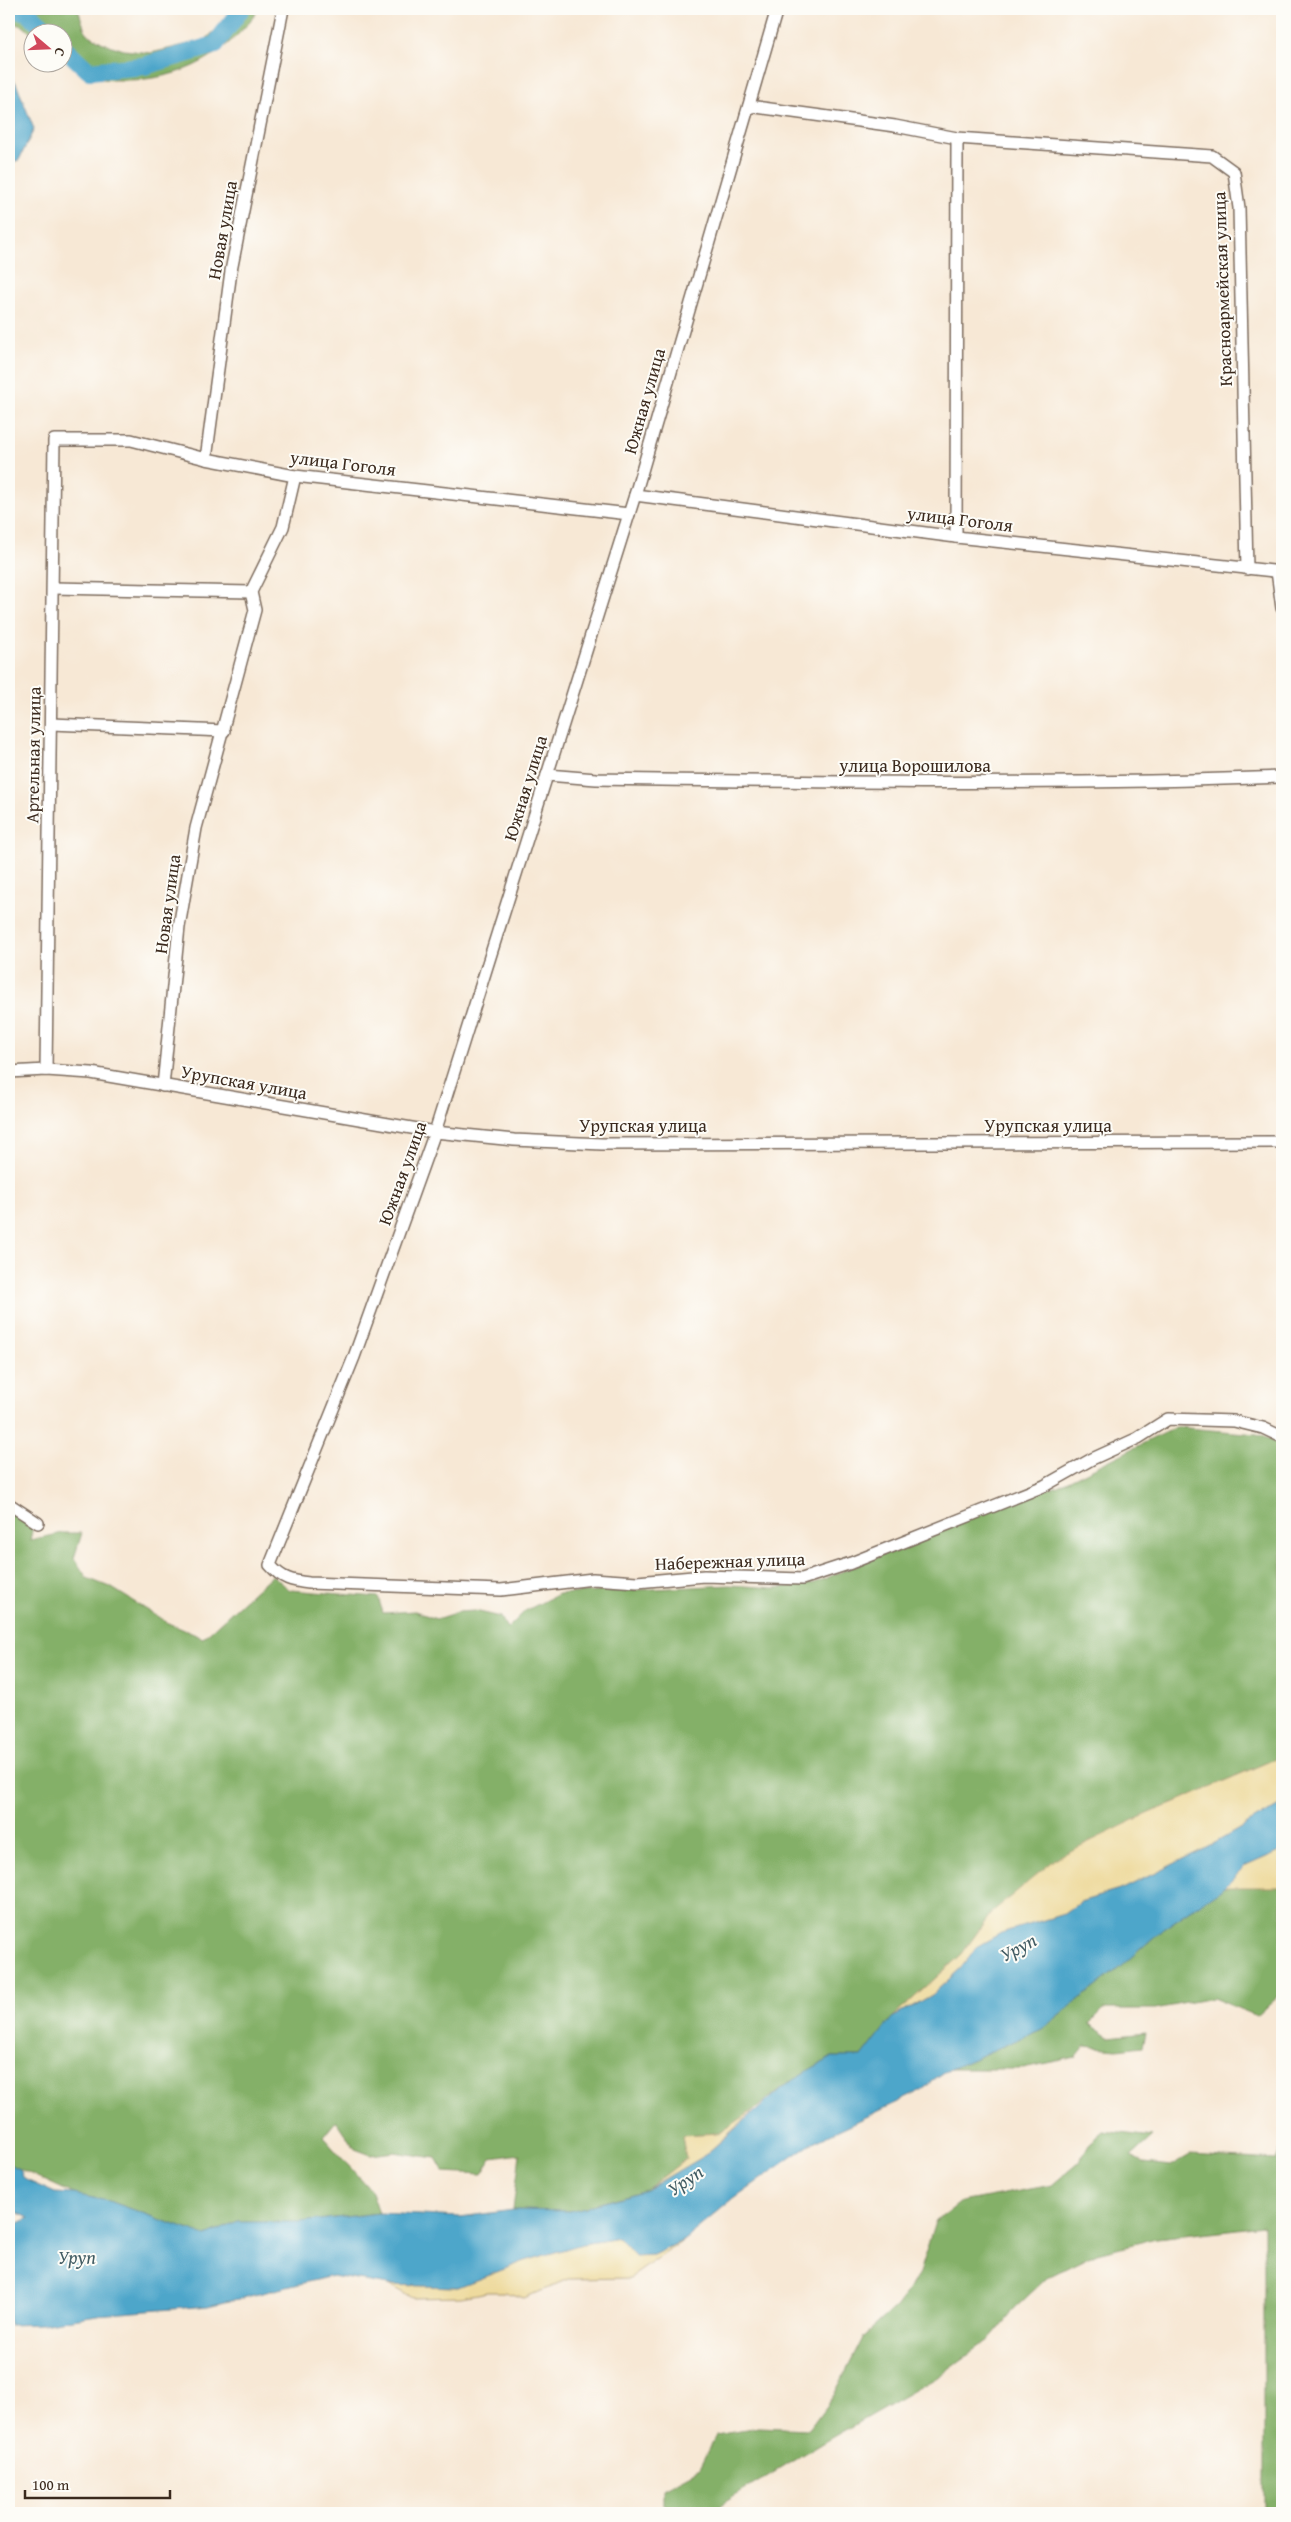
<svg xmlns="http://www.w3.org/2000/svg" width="1291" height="2522" font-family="'Gentium Book Plus',serif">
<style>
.forest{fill:#84b067;stroke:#606d42}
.sand{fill:#eeda9e;stroke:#94825e}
.water{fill:#4da6ca;stroke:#446874}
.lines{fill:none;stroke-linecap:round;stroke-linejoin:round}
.river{stroke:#4da6ca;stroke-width:18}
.minor-casing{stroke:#7d6c5e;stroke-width:14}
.minor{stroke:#fff;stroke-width:11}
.labels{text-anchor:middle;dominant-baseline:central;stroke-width:4;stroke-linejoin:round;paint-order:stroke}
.street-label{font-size:18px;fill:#3b2a1e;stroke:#fdfcf7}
.water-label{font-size:19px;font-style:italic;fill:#425c63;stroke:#fdfcf7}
</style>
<rect width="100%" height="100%" fill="#fdfcf7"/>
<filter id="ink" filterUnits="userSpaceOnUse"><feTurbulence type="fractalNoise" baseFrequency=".02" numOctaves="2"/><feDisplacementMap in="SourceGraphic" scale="10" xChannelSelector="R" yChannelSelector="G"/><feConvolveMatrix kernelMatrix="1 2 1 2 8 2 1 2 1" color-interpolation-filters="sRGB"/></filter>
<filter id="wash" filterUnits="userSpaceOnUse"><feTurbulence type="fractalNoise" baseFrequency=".0096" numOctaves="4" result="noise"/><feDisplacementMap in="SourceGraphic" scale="20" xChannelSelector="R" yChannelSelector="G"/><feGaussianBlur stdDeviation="1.12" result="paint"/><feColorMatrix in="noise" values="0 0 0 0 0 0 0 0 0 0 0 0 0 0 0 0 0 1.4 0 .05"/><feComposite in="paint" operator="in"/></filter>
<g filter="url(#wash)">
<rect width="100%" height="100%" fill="#f7e8d5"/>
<g class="forest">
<path d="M9 9H75L79 12 86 33 103 43 124 50 151 53 205 40 221 25 231 9H259C228 54 183 80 127 80 110 80 94 80 79 71 73 68 68 60 63 55L62 32 32 34 23 26 9 22Z"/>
<polygon points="1176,1427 1257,1434 1282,1444 1282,1756 1134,1820 992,1912 962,1954 892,2018 862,2057 832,2057 793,2079 758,2107 720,2133 682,2135 686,2159 646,2190 571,2211 513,2210 520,2154 492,2158 482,2174 444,2172 436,2158 394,2152 371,2155 355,2149 336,2121 323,2137 372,2192 379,2213 301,2222 238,2222 206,2236 112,2202 74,2194 9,2164 9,1512 33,1527 30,1540 62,1533 82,1533 74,1558 87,1578 112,1588 168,1623 203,1638 272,1575 290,1590 378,1597 383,1613 415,1611 436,1619 458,1612 475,1611 501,1617 507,1629 525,1611 558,1594 730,1585 775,1588 815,1583 1008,1500 1058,1486"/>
<polygon points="1282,1886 1282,1993 1257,2016 1213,1998 1155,2009 1104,2009 1089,2024 1109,2037 1146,2033 1143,2046 1117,2049 1085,2046 1076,2057 1018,2069 950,2069 1042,2029 1119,1968 1163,1929 1225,1887"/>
<polygon points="1104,2131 1153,2137 1131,2157 1144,2163 1171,2166 1190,2155 1276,2160 1282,2145 1282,2513 1264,2513 1264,2226 1157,2238 1097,2253 1048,2277 1014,2309 989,2340 936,2378 824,2442 707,2513 674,2513 663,2503 663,2488 700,2468 717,2434 758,2427 809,2429 834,2395 864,2336 897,2306 919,2274 935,2222 961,2202 1052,2185 1079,2162 1089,2144"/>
</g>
<g class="sand">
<polygon points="1282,1756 1282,1804 1208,1847 1123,1889 1080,1902 1064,1914 1001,1933 976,1947 962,1967 932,1995 892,2018 962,1954 992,1912 1058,1857 1134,1820"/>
<polygon points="1282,1850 1282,1887 1225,1887 1246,1866"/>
<polygon points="758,2107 705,2155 646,2190 686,2159 682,2135 720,2133"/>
<polygon points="619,2238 636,2255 653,2255 684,2240 630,2278 568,2279 524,2298 504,2292 487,2292 461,2297 412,2298 389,2285 458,2287 525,2261 582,2244"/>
</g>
<g class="water">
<polygon points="9,74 16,83 34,129 19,160 9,163"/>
<polygon points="1282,1804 1282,1850 1246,1866 1225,1887 1163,1929 1119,1968 1042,2029 950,2069 915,2094 815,2141 734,2198 684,2240 653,2255 635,2256 619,2238 582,2244 525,2261 458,2287 389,2285 332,2276 209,2306 97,2315 42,2324 9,2325 9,2228 29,2218 14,2211 9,2206 9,2164 20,2169 24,2179 55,2193 74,2194 112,2202 206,2236 238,2222 301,2222 379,2213 460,2217 513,2210 570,2211 612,2200 646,2190 705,2155 793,2079 832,2057 862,2057 892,2018 932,1995 962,1967 976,1947 1001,1933 1064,1914 1080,1902 1123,1889 1208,1847"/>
</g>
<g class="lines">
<g class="river">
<polyline points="9,10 26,11 49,32"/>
<polyline points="62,46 89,71 144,66 215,45 241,9"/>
</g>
</g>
</g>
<g filter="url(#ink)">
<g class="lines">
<g class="minor-casing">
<g id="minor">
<path d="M777 9 635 495 435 1132 354 1357 270 1565C282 1579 292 1581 309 1583L501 1590 593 1579 637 1582 704 1576 802 1579 851 1563 1044 1486 1092 1459 1138 1438 1168 1419 1234 1421 1263 1428 1282 1437"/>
<polyline points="749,106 895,126 957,138 1212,156 1234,172 1239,208 1247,569"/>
<polyline points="206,459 231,271 283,9"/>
<polyline points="635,495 956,537 1282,572"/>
<polyline points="956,537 957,138"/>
<polyline points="1277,571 1282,608"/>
<polyline points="53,588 251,592"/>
<polyline points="51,724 224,731"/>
<path d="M547 775 596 779C824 782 1053 786 1282 777"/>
<polyline points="46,1070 54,440 131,440 206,459 295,476 629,514"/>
<polyline points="9,1072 46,1070 91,1073 435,1132 514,1140 602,1144 1282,1142"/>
<polyline points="163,1086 179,927 196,828 255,610 251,592 283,527 295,476"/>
<polyline points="9,1504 38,1523"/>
</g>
</g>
<use href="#minor" class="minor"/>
</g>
</g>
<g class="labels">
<g class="street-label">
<text transform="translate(222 230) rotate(-80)">Новая улица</text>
<text transform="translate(1222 289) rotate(-92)">Красноармейская улица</text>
<text transform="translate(644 401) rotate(-74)">Южная улица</text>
<text transform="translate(343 463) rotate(7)">улица Гоголя</text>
<text transform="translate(960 519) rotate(7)">улица Гоголя</text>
<text transform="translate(33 755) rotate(-89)">Артельная улица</text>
<text x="915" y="765">улица Ворошилова</text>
<text transform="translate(525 788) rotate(-73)">Южная улица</text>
<text transform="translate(167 904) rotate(-82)">Новая улица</text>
<text transform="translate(244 1082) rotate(10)">Урупская улица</text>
<text x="643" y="1125">Урупская улица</text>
<text x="1048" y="1125">Урупская улица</text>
<text transform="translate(402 1173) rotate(-70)">Южная улица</text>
<text transform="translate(730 1561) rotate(-2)">Набережная улица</text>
</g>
<g class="water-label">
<text transform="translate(1018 1947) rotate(-28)">Уруп</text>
<text transform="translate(685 2180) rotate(-34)">Уруп</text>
<text x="77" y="2257">Уруп</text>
</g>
</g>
<rect width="1291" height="2522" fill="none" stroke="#fdfcf7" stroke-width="30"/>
<g transform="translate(48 48) rotate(109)"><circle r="24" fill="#fdfcf7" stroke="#afa8a0"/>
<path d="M0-4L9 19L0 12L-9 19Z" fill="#d1495b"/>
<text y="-8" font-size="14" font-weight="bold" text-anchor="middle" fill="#3b2a1e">С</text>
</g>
<path d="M25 2490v8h145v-8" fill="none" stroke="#3b2a1e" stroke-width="2.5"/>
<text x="32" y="2490" font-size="15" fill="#3b2a1e" stroke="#fdfcf7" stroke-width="4" paint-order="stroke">100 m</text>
</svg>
